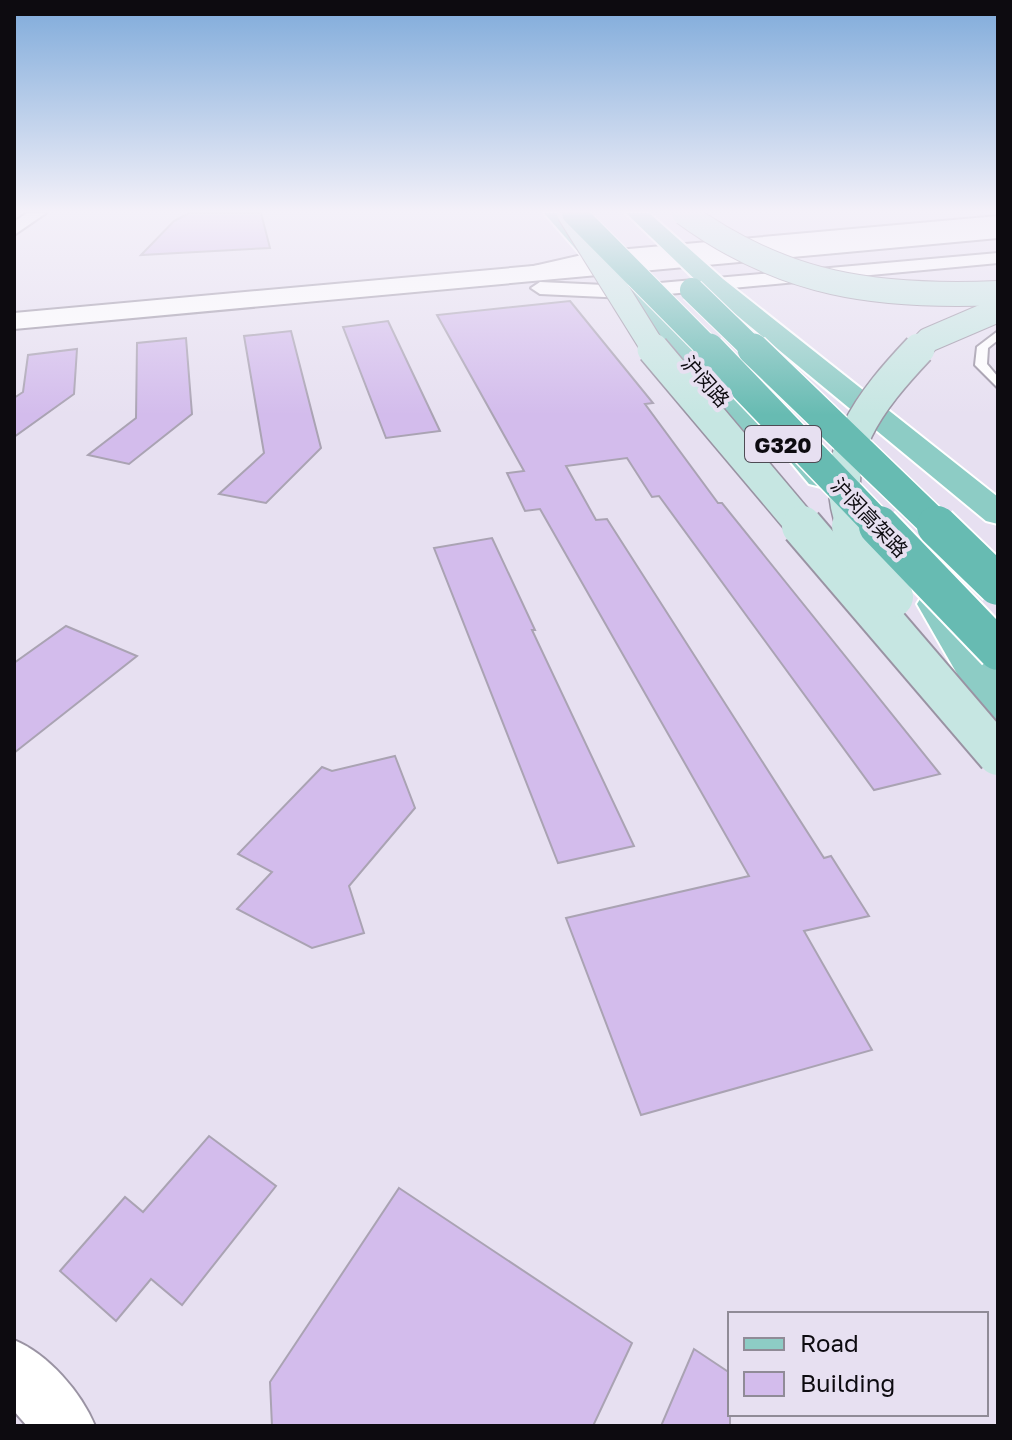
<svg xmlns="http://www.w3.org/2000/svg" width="1012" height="1440" font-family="'Golos Text','Noto Sans SC',sans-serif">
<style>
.building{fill:#d3bcec;stroke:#aaa3b3;stroke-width:2}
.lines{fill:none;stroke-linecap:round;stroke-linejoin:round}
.service-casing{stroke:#9a93a3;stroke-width:4}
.minor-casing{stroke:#9a93a3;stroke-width:4}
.tertiary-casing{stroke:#9a93a3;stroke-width:4}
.primary-casing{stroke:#fff;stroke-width:4}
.service{fill:#fff;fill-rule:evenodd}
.minor{fill:#fff;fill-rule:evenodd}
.tertiary{fill:#fff;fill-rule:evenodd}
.primary{fill:#8dccc5;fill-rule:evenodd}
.secondary-bridge-far2-casing{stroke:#9a93a3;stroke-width:26;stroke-linecap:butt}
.secondary-bridge-far1-casing{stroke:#9a93a3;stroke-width:34;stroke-linecap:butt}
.secondary-bridge-casing{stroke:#9a93a3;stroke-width:44;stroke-linecap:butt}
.trunk-bridge-far2-casing{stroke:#fff;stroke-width:26;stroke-linecap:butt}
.trunk-bridge-far1-casing{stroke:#fff;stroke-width:34;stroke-linecap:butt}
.trunk-bridge-casing{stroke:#fff;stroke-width:44;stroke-linecap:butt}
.secondary-bridge-far2{stroke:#c6e6e2;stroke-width:24}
.secondary-bridge-far1{stroke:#c6e6e2;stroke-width:31}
.secondary-bridge{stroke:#c6e6e2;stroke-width:40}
.trunk-bridge-far2{stroke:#67bbb2;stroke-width:24}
.trunk-bridge-far1{stroke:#67bbb2;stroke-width:31}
.trunk-bridge{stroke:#67bbb2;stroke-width:40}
.labels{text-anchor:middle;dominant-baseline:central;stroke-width:8;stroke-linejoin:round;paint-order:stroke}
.far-street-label{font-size:20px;fill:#0d0b10;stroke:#e7e0f1}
.shield{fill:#e7e0f1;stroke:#4e4b54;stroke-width:2}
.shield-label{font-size:22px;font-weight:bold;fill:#0d0b10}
</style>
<rect width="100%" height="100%" fill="#e7e0f1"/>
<g class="building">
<polygon points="189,213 261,213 270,248 141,255 174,221"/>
<polygon points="570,301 653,403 645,404 718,503 722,503 940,774 874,790 659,496 652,497 627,458 566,466 596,520 607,519 824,858 831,856 869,916 804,931 872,1050 641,1115 566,918 749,876 540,509 525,511 507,473 524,471 437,315"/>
<polygon points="388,321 440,431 386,438 343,327"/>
<polygon points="291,331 321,448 266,503 219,494 264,453 244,336"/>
<polygon points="186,338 192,414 129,464 88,455 136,418 137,343"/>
<polygon points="77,349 74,394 14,437 14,398 23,392 28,355"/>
<polygon points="492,538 535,630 532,630 634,846 558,863 434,548"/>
<polygon points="66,626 137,656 14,753 14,663"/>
<polygon points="395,756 415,808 349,886 364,933 312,948 237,909 272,872 238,854 322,767 332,771"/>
<polygon points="209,1136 276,1186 182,1305 151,1279 116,1321 60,1271 125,1197 143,1212"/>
<polygon points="399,1188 632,1343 593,1426 272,1426 270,1382"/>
<polygon points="694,1349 730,1373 730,1426 661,1426"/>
</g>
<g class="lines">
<g class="service-casing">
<polygon id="service" points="998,331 998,340 988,348 987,364 998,377 998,388 975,365 977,347"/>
</g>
<g class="minor-casing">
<g id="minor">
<polygon points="27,213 46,213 14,235 14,222"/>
<polygon points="998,216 998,226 595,262 531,277 522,272 525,268 595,252"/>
<polygon points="998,253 998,263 626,298 540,294 531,288 540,282 626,286"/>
<path d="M14 1340C48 1354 81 1392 95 1426H27L14 1411Z"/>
</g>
</g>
<g class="tertiary-casing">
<polygon id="tertiary" points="998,224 998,238 14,329 14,313"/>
</g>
<g class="primary-casing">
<g id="primary">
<polygon points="544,213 566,213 757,418 811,446 837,477 833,484 821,487 809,484 789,460 735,430"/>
<polygon points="626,213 649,213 723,279 998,497 998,524 986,521 705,289"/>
<polygon points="936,592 950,596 998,673 998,723 983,719 917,604 922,596"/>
</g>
</g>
<use href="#service" class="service"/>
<use href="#minor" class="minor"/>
<use href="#tertiary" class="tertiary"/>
<use href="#primary" class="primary"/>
<g class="secondary-bridge-far2-casing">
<g id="secondary-bridge-far2">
<polyline points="569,213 655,351"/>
<path d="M684 213C784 286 877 298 998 293"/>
<polyline points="918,351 928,340 998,310"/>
</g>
</g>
<g class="secondary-bridge-far1-casing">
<g id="secondary-bridge-far1">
<polyline points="653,349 804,528"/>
<path d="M853 528C824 456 872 399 919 349"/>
</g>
</g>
<g class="secondary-bridge-casing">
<g id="secondary-bridge">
<polyline points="802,526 998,755"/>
<polyline points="852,526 873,576 893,597"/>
</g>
</g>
<g class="trunk-bridge-far2-casing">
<g id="trunk-bridge-far2">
<polyline points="574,213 711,351"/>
<polyline points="692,290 755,351"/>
</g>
</g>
<g class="trunk-bridge-far1-casing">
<g id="trunk-bridge-far1">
<polyline points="709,349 881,528"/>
<polyline points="753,349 939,528"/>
</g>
</g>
<g class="trunk-bridge-casing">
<g id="trunk-bridge">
<polyline points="879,526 998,650"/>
<polyline points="937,526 998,585"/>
</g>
</g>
<use href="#secondary-bridge-far2" class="secondary-bridge-far2"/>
<use href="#secondary-bridge-far1" class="secondary-bridge-far1"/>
<use href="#secondary-bridge" class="secondary-bridge"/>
<use href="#trunk-bridge-far2" class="trunk-bridge-far2"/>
<use href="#trunk-bridge-far1" class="trunk-bridge-far1"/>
<use href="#trunk-bridge" class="trunk-bridge"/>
</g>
<linearGradient id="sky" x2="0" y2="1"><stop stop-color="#7eaada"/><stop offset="0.51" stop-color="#f4f1f9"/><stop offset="1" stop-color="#f4f1f9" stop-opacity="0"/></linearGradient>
<rect width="1012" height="415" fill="url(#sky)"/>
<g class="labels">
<g class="far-street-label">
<text transform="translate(706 381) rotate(48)">沪闵路</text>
<text transform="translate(870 517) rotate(46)">沪闵高架路</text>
</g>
<rect class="shield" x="745" y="426" width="76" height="36" rx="6"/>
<g class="shield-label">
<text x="783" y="444">G320</text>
</g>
</g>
<rect width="1012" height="1440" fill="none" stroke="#0d0b10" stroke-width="32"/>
<rect x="728" y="1312" width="260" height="104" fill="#e7e0f1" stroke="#908b97" stroke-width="2"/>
<rect x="744" y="1338" width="40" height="12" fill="#8dccc5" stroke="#908b97" stroke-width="2"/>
<text x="800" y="1352" font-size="24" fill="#0d0b10">Road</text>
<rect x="744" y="1372" width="40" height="24" fill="#d3bcec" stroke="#908b97" stroke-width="2"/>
<text x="800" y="1392" font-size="24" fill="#0d0b10">Building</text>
</svg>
